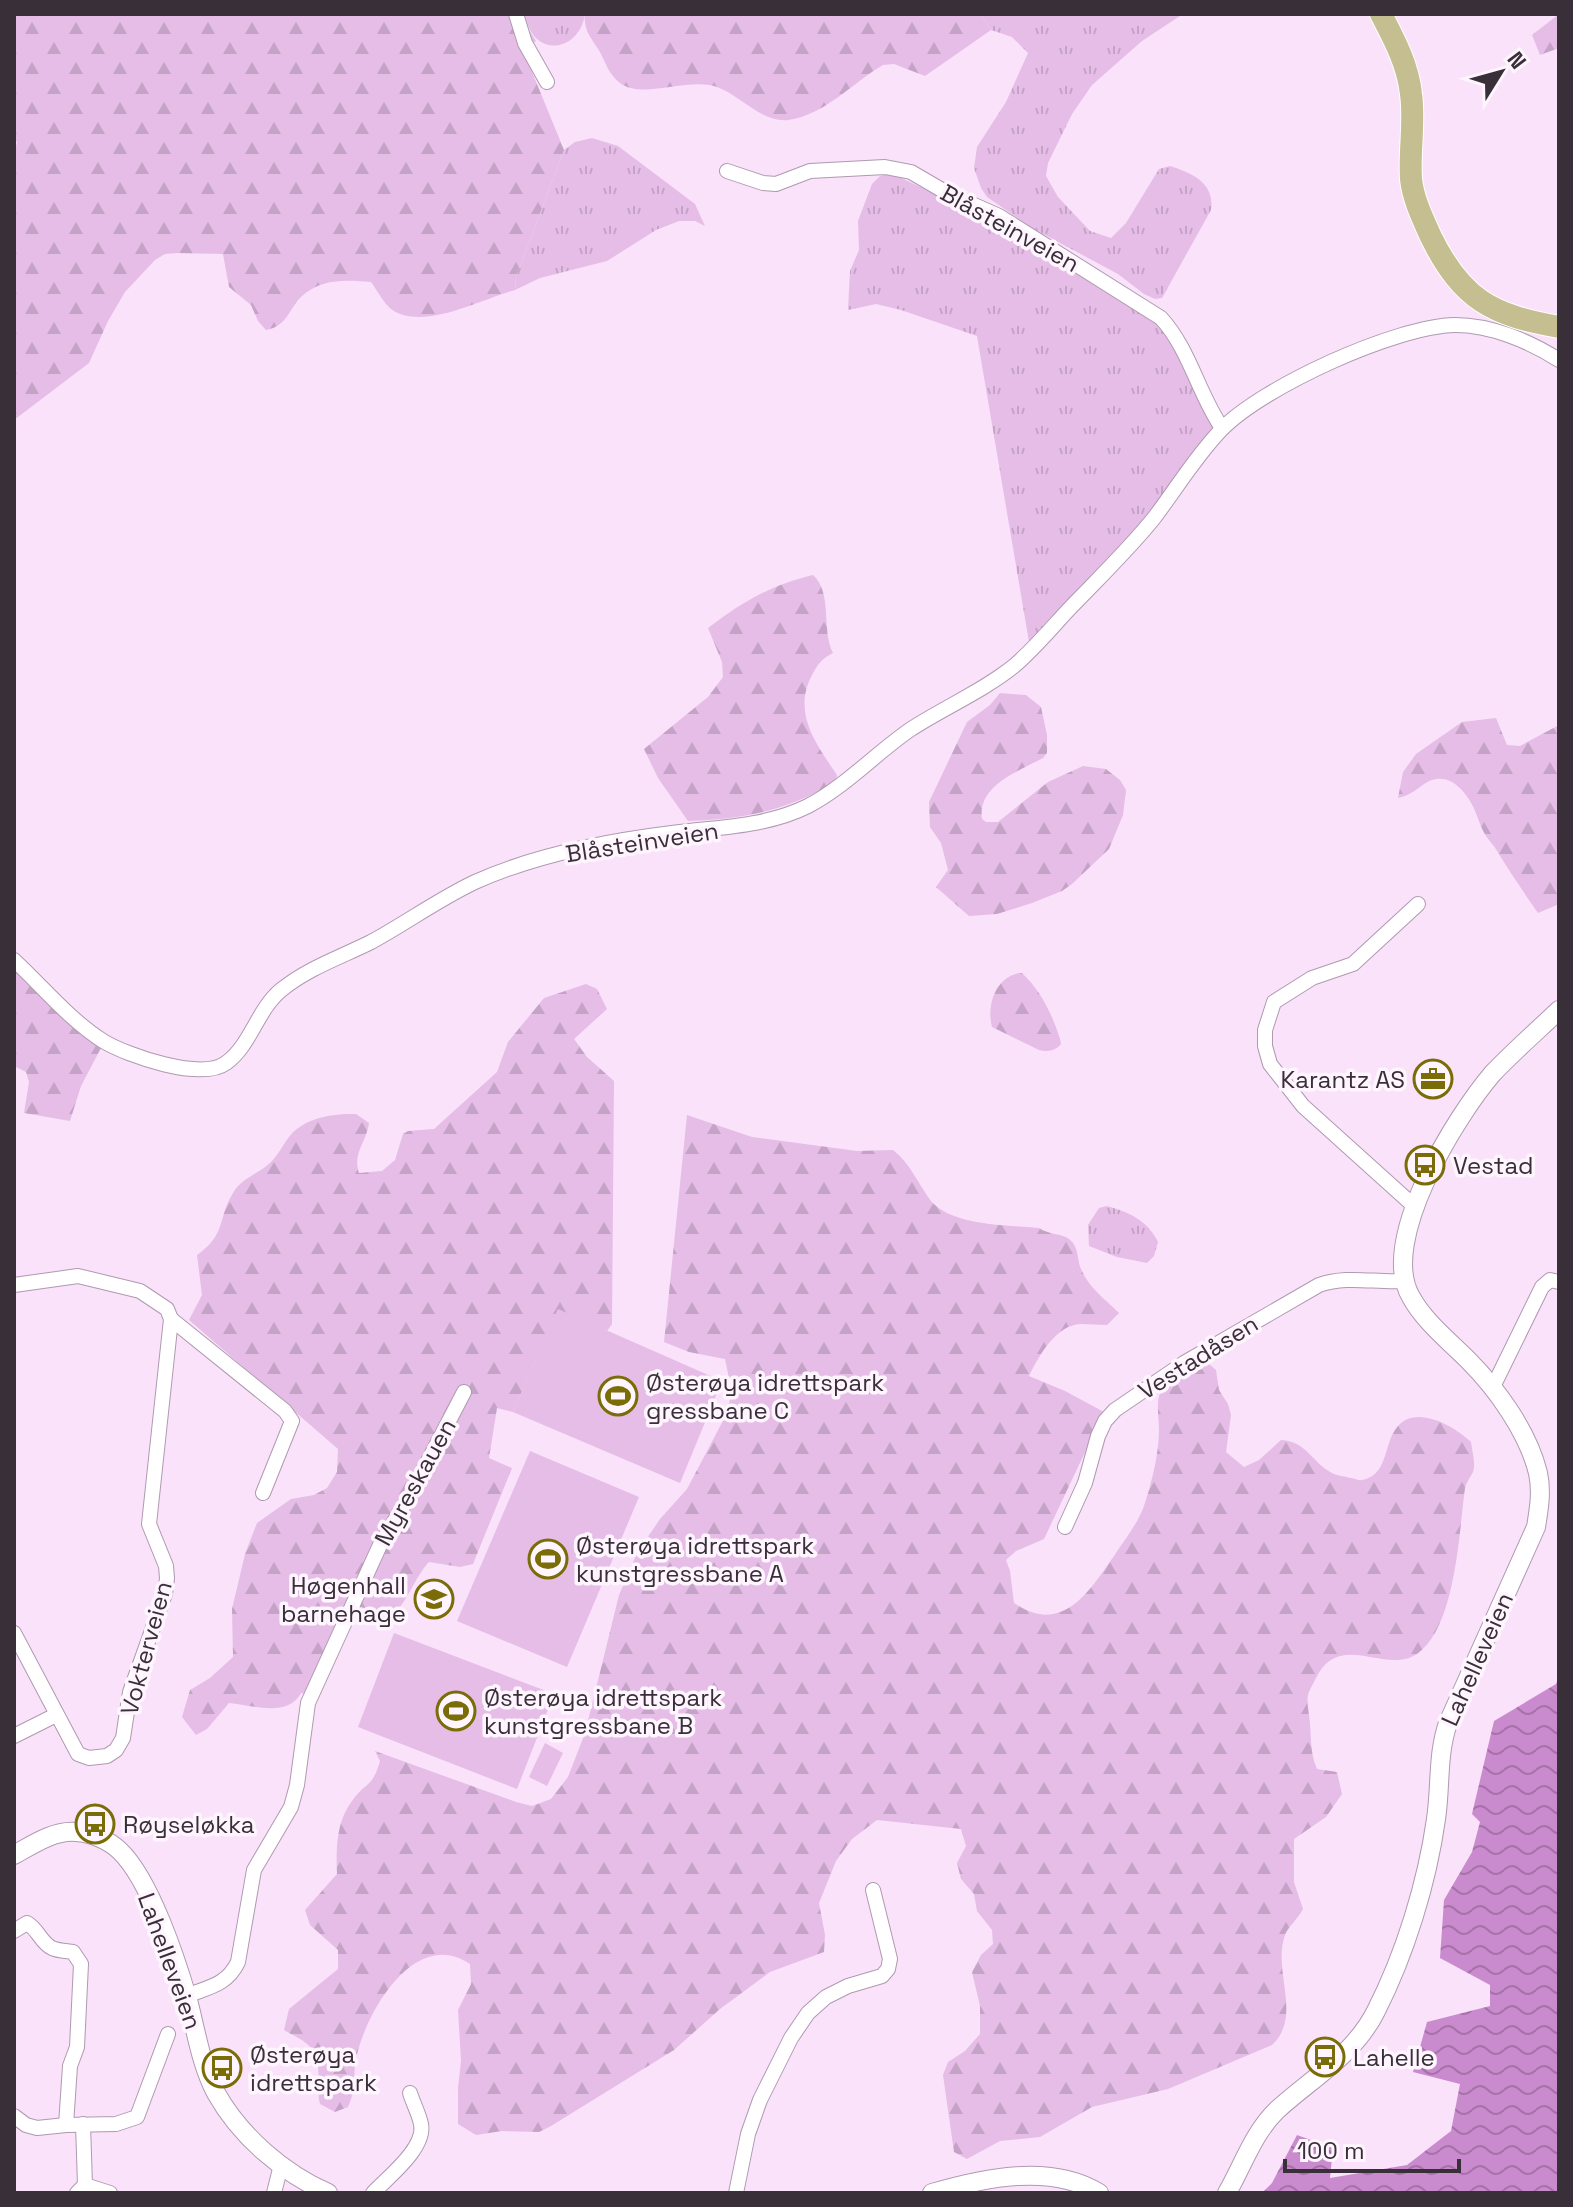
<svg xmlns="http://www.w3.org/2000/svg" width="1573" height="2207" font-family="'Space Grotesk',sans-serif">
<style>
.grass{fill:url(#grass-tufts)}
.forest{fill:url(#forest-firs)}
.green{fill:#e5bde7}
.water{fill:url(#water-waves)}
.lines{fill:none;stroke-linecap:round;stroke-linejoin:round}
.minor-casing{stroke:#af9ab0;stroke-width:16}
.tertiary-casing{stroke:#af9ab0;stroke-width:20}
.primary-casing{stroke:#fff;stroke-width:24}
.minor{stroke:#fff;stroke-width:14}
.tertiary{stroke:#fff;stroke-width:18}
.primary{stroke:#c5be90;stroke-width:22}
.labels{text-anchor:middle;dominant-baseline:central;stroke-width:7;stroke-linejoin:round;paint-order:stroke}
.street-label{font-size:24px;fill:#382f39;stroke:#fef5fe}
.poi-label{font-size:24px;fill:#382f39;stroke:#fef5fe;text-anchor:start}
</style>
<defs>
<pattern id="grass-tufts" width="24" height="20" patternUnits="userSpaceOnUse" patternTransform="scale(2)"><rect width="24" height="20" fill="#e5bde7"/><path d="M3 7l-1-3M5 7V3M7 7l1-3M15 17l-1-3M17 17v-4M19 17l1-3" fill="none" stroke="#c5a3c7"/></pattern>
<pattern id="forest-firs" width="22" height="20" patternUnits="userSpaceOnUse" patternTransform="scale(2)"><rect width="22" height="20" fill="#e5bde7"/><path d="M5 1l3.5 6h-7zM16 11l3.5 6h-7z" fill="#c5a3c7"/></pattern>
<pattern id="water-waves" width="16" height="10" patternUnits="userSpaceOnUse" patternTransform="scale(2)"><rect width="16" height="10" fill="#ca8ace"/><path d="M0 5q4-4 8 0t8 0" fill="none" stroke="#a571a8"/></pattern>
</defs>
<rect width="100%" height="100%" fill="#f9e2fa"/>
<g class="grass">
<path d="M525 14H585C579 53 532 59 525 14Z"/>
<path d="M981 14H1183L1142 41 1092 85 1072 114 1048 163 1046 176 1058 197 1090 231 1111 238 1126 223 1159 169 1170 166C1192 173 1215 183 1211 210L1162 298 1155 299 1144 294 1118 274 1032 228 987 197 981 188 974 168 977 147 1006 102 1028 53 1012 37 991 30Z"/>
<polygon points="592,138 618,146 695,204 705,226 695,221 679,221 656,230 607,261 540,278 515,290 516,277 564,150 575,142"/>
<polygon points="891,173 1023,236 1165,328 1215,428 1135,532 1029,642 977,336 901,310 876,304 848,310 850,271 859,250 858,221 872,184 880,176"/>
<path d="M1107 1206C1129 1212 1148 1221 1158 1242L1154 1256 1147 1263 1117 1257 1089 1246 1088 1225 1099 1208Z"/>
</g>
<g class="forest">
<path d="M14 14H525L529 30 536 41 523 50 564 150 516 277 515 290C483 298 426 330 394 311 385 306 377 290 371 282 347 280 322 278 302 296 288 309 288 326 266 330L258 321 251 305 229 287 223 254 177 253 165 254 155 260 125 292 108 321 89 363 14 420V154L17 142 14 138Z"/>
<path d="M585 14H981L991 30 925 76 894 64 883 65C852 83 825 115 788 120 762 123 740 95 717 87 689 77 642 100 620 83 610 76 605 62 600 52 592 39 583 30 585 14Z"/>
<polygon points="1559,14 1559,48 1540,55 1532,35"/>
<path d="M813 575C833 593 821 630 833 653 821 659 818 664 812 675 792 713 816 744 837 775L836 781C788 811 744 819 688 821L658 778 644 749 708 697 723 677 722 662 708 628C742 602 771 585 813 575Z"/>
<path d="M1000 693 1026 695 1041 707 1047 735V753L1043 758C1019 771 977 785 982 819L986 822H998L1048 782 1083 766 1106 769 1120 780 1126 790 1123 815 1109 849 1072 884 1062 891 1032 903 997 914 969 916 936 887 948 870 941 843 930 827 929 802 967 722 990 705Z"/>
<path d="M1496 718 1507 745 1520 746 1559 725V904L1538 913C1524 893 1510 872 1497 851 1494 845 1489 841 1486 836 1479 825 1477 812 1470 801 1465 792 1453 779 1442 779 1424 777 1419 794 1398 798L1403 772 1416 754 1462 722Z"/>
<polygon points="14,966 102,1046 81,1086 70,1121 24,1113 29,1082 26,1072 14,1066"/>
<path d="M1022 973C1041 991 1052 1014 1060 1039L1061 1044C1055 1051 1048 1052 1039 1050L992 1027C986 1005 996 975 1022 973Z"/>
<path d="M586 984 597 989 607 1009 574 1039 587 1057 614 1081 612 1324 607 1331 558 1310 513 1412 497 1408 489 1458 512 1468 473 1564 460 1567 429 1562C414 1578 408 1602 391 1617L361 1607 325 1671 319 1698 301 1693C288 1718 252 1705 229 1703L207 1729 196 1735 182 1717 190 1690 210 1678 233 1657 232 1609 245 1554 257 1523 291 1499 314 1495 327 1488 337 1472 338 1449 189 1320 202 1295 197 1255C227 1234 217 1219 233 1193 242 1177 259 1174 271 1162 278 1155 283 1145 289 1137 303 1118 333 1113 356 1114L369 1123C367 1141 352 1153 359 1173L382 1171 395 1160 403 1134 408 1131 434 1129 497 1072 508 1042 544 998Z"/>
<path d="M687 1115 752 1137 857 1151 893 1150C911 1164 918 1184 931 1201 952 1226 1008 1225 1039 1228 1049 1235 1061 1233 1069 1239 1079 1246 1077 1260 1081 1269 1088 1287 1106 1300 1119 1313L1107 1325C1099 1325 1091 1324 1082 1324 1056 1324 1039 1356 1029 1376L1065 1391 1104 1412 1044 1539 1016 1551 1006 1560 1010 1571 1014 1603C1062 1636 1089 1592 1114 1556 1125 1539 1139 1522 1145 1503 1152 1481 1159 1453 1159 1430 1159 1417 1156 1406 1160 1393 1166 1377 1188 1367 1202 1358L1216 1370 1219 1390 1228 1404 1231 1415 1226 1452 1244 1467 1259 1460 1281 1440C1308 1442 1311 1462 1332 1473 1337 1476 1344 1476 1350 1478 1354 1478 1358 1481 1362 1480 1387 1476 1384 1446 1395 1430 1413 1402 1454 1426 1471 1442 1472 1451 1476 1464 1473 1472 1470 1478 1467 1481 1465 1488 1459 1531 1456 1627 1417 1654 1385 1675 1342 1631 1317 1676 1307 1696 1306 1693 1309 1715 1312 1734 1309 1751 1317 1769L1337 1772 1342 1794 1326 1817 1294 1839V1882L1303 1909C1298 1919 1287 1928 1285 1935 1272 1971 1303 2016 1272 2045L1168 2089 1092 2107 1040 2137 1000 2141 967 2159 954 2152 943 2075 948 2062 965 2051 980 2034V2006L972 1972 981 1955 993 1944 992 1930 977 1911 974 1894 961 1879 957 1863 966 1846 961 1829 877 1820 852 1839 836 1861 819 1903 825 1935 824 1952 770 1972 720 2009 674 2050 551 2126 539 2132 502 2131 476 2135 458 2124V2088L461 2061 458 2010 471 1984 470 1964C415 1926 365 2013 356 2059 352 2080 358 2084 348 2107L335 2112 320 2104C315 2087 324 2063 311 2048 305 2040 292 2035 284 2030L289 2009 338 1969V1950L310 1925 305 1910 337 1874C336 1849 336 1822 352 1801 366 1781 372 1789 380 1761L375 1751 516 1802 532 1806 551 1799 568 1777 585 1733 619 1595 637 1553 660 1519 687 1489 725 1417 732 1393 725 1359 689 1352 664 1342Z"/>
</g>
<g class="green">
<polygon points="558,1309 722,1381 680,1483 513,1412"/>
<polygon points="530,1451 639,1497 567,1667 457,1621"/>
<polygon points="394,1633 554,1694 517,1789 358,1727"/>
<polygon points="545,1743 563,1753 547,1786 529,1777"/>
</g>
<polygon class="water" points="1559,1676 1559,2193 1262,2193 1272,2183 1297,2135 1333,2148 1330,2178 1407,2165 1451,2131 1460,2084 1413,2072 1427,2022 1490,2006 1490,1985 1440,1958 1444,1900 1472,1852 1480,1822 1472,1814 1494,1721 1556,1684"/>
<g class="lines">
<g class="minor-casing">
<g id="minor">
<polyline points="516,14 525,43 547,82"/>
<path d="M727 171 763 183 776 184 810 171 885 167 911 172 947 193 999 216 1161 318C1190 350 1198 393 1222 428"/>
<path d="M14 960C43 987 70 1020 103 1041 128 1056 201 1081 226 1063 251 1045 257 1010 281 990 308 968 341 957 371 942 406 923 439 899 475 882 535 855 607 841 672 833 718 827 766 827 808 806 846 786 876 753 911 729 945 707 983 691 1014 666 1035 648 1053 626 1072 606 1100 577 1129 549 1154 518 1176 489 1196 456 1221 430 1262 387 1396 326 1455 325 1491 325 1529 341 1559 360"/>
<polyline points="1414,1206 1303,1106 1270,1064 1265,1046 1265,1030 1274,1002 1312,978 1353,964 1418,904"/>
<polyline points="14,1285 78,1276 140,1291 167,1309 171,1319 149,1524 166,1566 167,1578 165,1594 130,1692 123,1738 116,1750 107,1756 89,1758 78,1754 14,1633"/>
<polyline points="171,1319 285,1411 292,1421 263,1493"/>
<polyline points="1492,1389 1542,1287 1550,1280 1559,1282"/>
<path d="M1065 1527 1085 1483 1098 1436 1105 1421 1115 1410 1184 1363 1319 1285C1348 1275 1374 1283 1404 1281"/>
<polyline points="14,1736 56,1715"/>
<path d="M14 1931 27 1923C38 1929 41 1943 52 1948 58 1951 67 1951 73 1952L81 1964 77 2047 70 2066 66 2125"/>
<path d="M186 1996C209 1987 227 1985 238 1962L254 1870 291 1807 297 1785 308 1703 380 1545 413 1490 464 1392"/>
<polyline points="14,2116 26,2125 37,2128 66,2125 116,2124 137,2117 168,2034"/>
<polyline points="85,2185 110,2193"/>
<polyline points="77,2193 85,2185 83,2124"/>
<polyline points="274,2193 281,2165"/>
<path d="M373 2193C388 2177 426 2148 421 2124 419 2114 413 2103 410 2093"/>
<polyline points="736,2193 748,2134 760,2100 791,2038 808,2013 826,1997 848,1986 882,1976 888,1969 890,1959 873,1890"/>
</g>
</g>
<g class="tertiary-casing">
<g id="tertiary">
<path d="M14 1855C32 1845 54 1830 76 1832 91 1833 109 1840 120 1851 150 1880 176 1959 188 2000 196 2031 201 2065 216 2093 240 2136 283 2173 328 2193"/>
<path d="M932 2193C983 2178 1051 2163 1099 2193"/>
<path d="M1227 2193C1243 2165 1254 2132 1277 2110 1312 2078 1354 2055 1376 2011 1405 1954 1427 1883 1436 1819 1441 1786 1437 1755 1448 1723L1536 1527C1539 1509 1542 1491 1538 1473 1528 1432 1497 1389 1468 1360 1449 1341 1424 1321 1411 1297 1378 1241 1456 1116 1493 1073 1514 1051 1537 1031 1559 1010"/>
</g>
</g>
<g class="primary-casing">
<path id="primary" d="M1381 14C1394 39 1408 65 1411 94 1415 122 1409 151 1411 179 1413 199 1423 219 1431 237 1462 300 1492 315 1559 327"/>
</g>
<use href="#minor" class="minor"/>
<use href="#tertiary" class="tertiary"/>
<use href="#primary" class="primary"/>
</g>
<defs>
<g id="office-ring" transform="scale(2)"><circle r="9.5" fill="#fef5fe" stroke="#7a6c06" stroke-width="1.5"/><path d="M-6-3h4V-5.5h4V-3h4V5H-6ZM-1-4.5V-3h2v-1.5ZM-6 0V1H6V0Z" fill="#7a6c06"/></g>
<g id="bus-ring" transform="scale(2)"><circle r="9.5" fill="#fef5fe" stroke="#7a6c06" stroke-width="1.5"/><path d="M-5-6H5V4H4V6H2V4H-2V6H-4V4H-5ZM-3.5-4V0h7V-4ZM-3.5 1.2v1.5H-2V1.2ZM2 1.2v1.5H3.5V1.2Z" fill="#7a6c06"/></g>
<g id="stadium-ring" transform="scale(2)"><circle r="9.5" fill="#fef5fe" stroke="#7a6c06" stroke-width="1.5"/><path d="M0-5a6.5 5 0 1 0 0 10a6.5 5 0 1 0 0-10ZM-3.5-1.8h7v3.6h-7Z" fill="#7a6c06"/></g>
<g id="school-ring" transform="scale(2)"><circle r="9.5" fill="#fef5fe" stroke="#7a6c06" stroke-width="1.5"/><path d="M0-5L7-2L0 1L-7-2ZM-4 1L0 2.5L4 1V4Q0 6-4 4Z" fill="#7a6c06"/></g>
</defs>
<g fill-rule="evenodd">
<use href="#office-ring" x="1433" y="1079"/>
<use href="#bus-ring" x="1425" y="1165"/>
<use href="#stadium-ring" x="618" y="1396"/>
<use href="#stadium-ring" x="548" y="1559"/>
<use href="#school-ring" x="434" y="1599"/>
<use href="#stadium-ring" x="456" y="1711"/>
<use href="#bus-ring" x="95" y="1824"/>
<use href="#bus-ring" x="1325" y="2057"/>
<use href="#bus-ring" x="222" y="2068"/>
</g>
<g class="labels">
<g class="street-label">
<text transform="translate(1010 228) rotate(29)">Blåsteinveien</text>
<text transform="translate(642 842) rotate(-9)">Blåsteinveien</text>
<text transform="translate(1198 1357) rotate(-32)">Vestadåsen</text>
<text transform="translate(415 1482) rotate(-61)">Myreskauen</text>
<text transform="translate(146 1648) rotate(-75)">Vokterveien</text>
<text transform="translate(1477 1659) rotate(-66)">Lahelleveien</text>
<text transform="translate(170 1961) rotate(70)">Lahelleveien</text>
</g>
<g class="poi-label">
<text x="1405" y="1079" text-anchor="end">Karantz AS</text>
<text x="1453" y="1165">Vestad</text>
<text x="646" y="1382">Østerøya idrettspark<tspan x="646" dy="28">gressbane C</tspan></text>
<text x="576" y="1545">Østerøya idrettspark<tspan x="576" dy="28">kunstgressbane A</tspan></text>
<text x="406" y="1585" text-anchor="end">Høgenhall<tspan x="406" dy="28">barnehage</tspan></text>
<text x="484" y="1697">Østerøya idrettspark<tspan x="484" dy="28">kunstgressbane B</tspan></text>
<text x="123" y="1824">Røyseløkka</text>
<text x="250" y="2054">Østerøya<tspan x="250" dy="28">idrettspark</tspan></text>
<text x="1353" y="2057">Lahelle</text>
</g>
</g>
<rect width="1573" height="2207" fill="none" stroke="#382f39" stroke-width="32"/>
<g transform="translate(1501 72) rotate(53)" stroke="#fef5fe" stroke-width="6" paint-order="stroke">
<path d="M0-6L14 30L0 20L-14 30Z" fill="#382f39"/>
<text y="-12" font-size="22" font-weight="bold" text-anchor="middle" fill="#382f39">N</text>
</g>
<path d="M1285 2159v12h174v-12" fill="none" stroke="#382f39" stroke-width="4"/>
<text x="1297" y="2159" font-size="24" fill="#382f39" stroke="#fef5fe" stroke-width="6" paint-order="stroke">100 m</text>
</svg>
